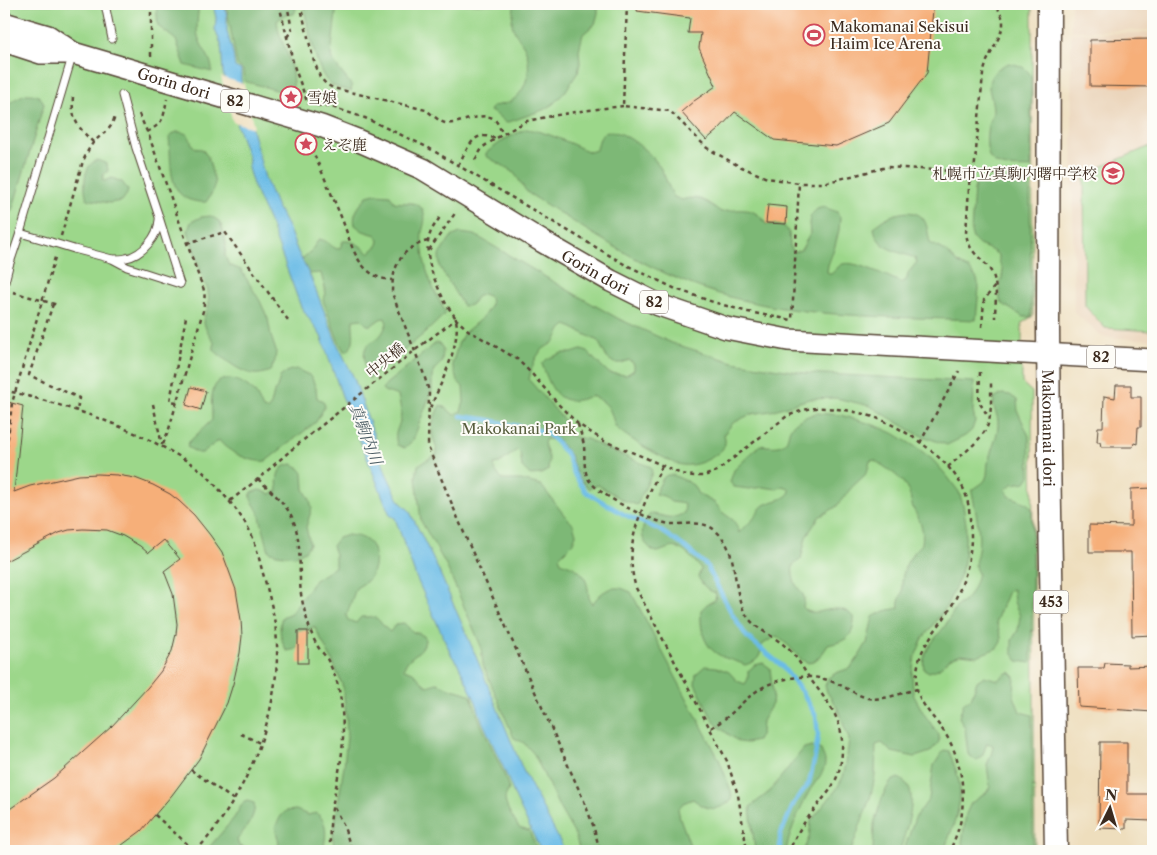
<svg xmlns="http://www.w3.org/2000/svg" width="1157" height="855" font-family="'Libre Caslon Text','Noto Serif JP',serif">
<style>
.built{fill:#ead3b8}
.green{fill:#9cd78a;stroke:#6c8054}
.forest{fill:#7db876;stroke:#5c714a}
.water{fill:#6bbce6;stroke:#537382}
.pier{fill:#eedebd}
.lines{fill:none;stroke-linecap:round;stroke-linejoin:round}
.stream{stroke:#6bbce6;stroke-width:4.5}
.building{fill:#f6af79}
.service-casing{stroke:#564536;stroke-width:9}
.primary-casing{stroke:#564536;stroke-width:24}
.trunk-casing{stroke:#564536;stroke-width:25}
.path{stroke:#564536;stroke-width:2.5;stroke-dasharray:4 4;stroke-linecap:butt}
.service{stroke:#fff;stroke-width:7}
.primary{stroke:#fff;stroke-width:21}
.trunk{stroke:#fff;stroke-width:22}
.service-bridge-casing{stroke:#564536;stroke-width:9;stroke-linecap:butt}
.path-bridge{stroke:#564536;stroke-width:2.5;stroke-dasharray:4 4;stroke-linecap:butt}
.service-bridge{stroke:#fff;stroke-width:7}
.labels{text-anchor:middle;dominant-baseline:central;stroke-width:4;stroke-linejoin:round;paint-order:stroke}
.shield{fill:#fdfcf7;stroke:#75695f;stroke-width:1}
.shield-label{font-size:14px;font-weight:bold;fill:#3b2a1e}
.poi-label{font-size:15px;fill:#3b2a1e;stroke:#fdfcf7;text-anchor:start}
.street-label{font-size:15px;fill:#3b2a1e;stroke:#fdfcf7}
.park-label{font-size:15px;fill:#585e3e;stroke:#fdfcf7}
.water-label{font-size:16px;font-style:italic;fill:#4c5d64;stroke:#fdfcf7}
</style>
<rect width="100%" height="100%" fill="#fdfcf7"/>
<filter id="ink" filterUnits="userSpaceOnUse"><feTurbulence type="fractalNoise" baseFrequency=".02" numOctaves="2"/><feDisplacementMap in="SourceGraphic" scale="10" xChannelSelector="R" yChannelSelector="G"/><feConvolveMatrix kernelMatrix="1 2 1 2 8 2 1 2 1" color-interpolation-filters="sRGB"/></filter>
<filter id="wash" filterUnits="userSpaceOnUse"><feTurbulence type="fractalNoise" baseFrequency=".0096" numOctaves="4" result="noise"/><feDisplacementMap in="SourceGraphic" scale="20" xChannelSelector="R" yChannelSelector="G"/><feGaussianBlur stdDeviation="1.12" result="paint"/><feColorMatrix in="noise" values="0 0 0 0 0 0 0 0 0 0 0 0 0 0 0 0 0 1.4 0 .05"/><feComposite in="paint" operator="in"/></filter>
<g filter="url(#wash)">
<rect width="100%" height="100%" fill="#eedebd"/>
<g class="built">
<polygon points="1071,4 1153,4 1153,30 1071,31"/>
<polygon points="1071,33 1153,33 1153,340 1102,337 1074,312"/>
</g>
<g class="green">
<polygon points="4,4 1032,4 1033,316 1022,323 1022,383 1032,392 1035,851 4,851"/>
<polygon points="1153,145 1153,331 1105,328 1085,306 1084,174"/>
</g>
<g class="forest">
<path d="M156 4H199C198 12 196 28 198 36 201 49 213 58 212 72L185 65 176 40 158 26Z"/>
<path d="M226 4H295L296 9 294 14 284 15 277 21C278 31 281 39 285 48 290 60 293 74 293 87L287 93 244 81 243 70 237 65Z"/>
<path d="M303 4H337L331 56C332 62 347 79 352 86L351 91C344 89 335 88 329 83 316 72 307 21 303 4Z"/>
<path d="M514 4H598V13L595 24 583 34 579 50 580 63 578 72 565 92 553 104 543 110 506 123 497 115 490 111 493 106C499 105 506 104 511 101 527 92 532 67 526 51 523 42 513 34 512 23 512 17 514 10 514 4Z"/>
<path d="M1009 63C1019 65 1026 67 1031 76V168C1018 167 1000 170 991 159 985 153 986 130 989 122 990 118 993 115 993 111 993 103 990 95 989 88 988 75 998 67 1009 63Z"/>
<path d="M26 94C35 94 41 95 44 104L12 211 4 218V111C10 101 16 98 26 94Z"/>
<path d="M526 129C546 131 571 144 590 152L596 150C598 145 599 139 602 135 607 129 622 133 627 137 635 141 648 152 654 159 664 170 667 185 674 197L682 200C698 194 709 203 721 212 740 209 755 206 766 224L784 226 789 233 790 246 794 252 801 250 810 234 809 223 811 215 817 209 824 207 837 212 840 217 839 230 835 246 828 265 827 272 831 274C835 271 839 265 843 264 855 260 891 278 902 283L907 279 908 273 917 262 915 258C897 251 878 250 874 228 882 216 914 204 924 220 928 226 928 236 930 243L944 250 957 262 970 270 977 279 979 287 976 320C885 316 788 319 701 288 639 266 584 228 528 193 522 187 520 180 514 173 506 166 495 162 486 156V153L505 139Z"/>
<path d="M177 132C198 132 184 149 202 149L208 157 215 183 212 193 206 202C202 202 198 202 194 201 166 196 172 158 169 138L172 134Z"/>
<path d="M97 160 107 164 108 171 104 174 102 180 104 181 112 178 122 182 128 190 127 194 122 201 109 203 87 199C83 187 83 165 97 160Z"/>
<polygon points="979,180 1030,181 1031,317 1024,317 1012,310 1003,304 1000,300 1000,282 1002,278 1003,270 999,261 999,255 989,249 979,245 973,239 971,232 974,189 976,183"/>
<path d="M375 194 390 195 394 202C403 204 417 200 422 209 427 217 424 224 422 232 421 238 422 245 423 251 425 274 435 293 446 313L425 333 369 379C366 372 362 354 366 347 369 342 375 341 379 337 383 333 385 328 387 323L385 318 380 319 372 325H367L361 319 353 320C352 333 357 340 348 351H344L338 340 323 300 326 294 321 273 307 274 301 261 304 257 311 251 319 239C327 240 330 246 337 249L340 248 343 241C354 240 361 246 369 253L378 245 379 240 376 235 363 231 355 225C352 212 360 206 367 196Z"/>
<path d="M211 216 219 221 222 227 226 243 225 256 229 265 241 270 260 301 268 319 271 336 276 351 275 361 270 371C267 372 262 374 259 374 244 376 225 360 214 350V342L206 329 203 320 209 305 208 290 203 278 188 231 191 222 201 217Z"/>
<path d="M460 233 475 235 564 288 619 319 672 343 733 362 805 373 974 382 973 412 975 421 972 430 965 436 947 445 917 434 870 406 836 398 809 399 771 411 751 414 733 423 724 434C727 446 724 449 714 456 705 462 690 468 678 464 667 461 623 436 616 427 614 424 613 419 612 416 609 404 602 400 591 396 559 409 552 392 542 364L547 359 562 353H572L581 350 588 352 595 360 609 373 626 375 634 370V364L629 360 622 363H614L607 358 598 341 567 325C560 328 559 335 555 341 551 345 546 346 542 350 534 358 531 370 529 380L563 419 566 427V434L575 437 587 439 605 448 651 467 652 473 637 505 623 500 598 485 589 489 577 475 570 455 559 441 546 439 544 443 549 459 548 470 542 474 530 475 522 467 520 453 517 450 500 463 494 464 495 470 502 480H521L541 485 565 516 573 524 576 534 573 543 559 557 561 562C576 568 585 571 588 589 589 595 588 598 592 604 599 595 606 587 619 588 623 588 627 591 631 592L719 759 731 791 732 800C717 812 708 811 693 799L683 803 678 809 680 818 691 848V851H580L575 835 560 809 534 754 524 743 514 738 483 665 481 646 446 565 421 521 416 477 418 465 437 454C437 447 435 444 433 438 430 427 435 415 440 405L445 407 454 415 461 411 464 402 463 387 457 380 452 364 459 342 464 333 483 317 491 305 490 297 483 294 476 297 471 305 463 306 440 267 439 255 451 237Z"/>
<path d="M436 343 440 344 443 349 442 362 434 370 432 377V390L413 440 405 448 397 445C394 432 397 432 400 421 402 412 400 404 398 396L384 391 382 389 386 384Z"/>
<path d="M296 369 311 376 316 388 317 398 323 401 325 406 316 422 266 461C252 463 227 452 219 440L202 453H198L187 447 188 443 212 420C212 410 210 397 214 388 221 372 241 380 251 389 257 393 260 403 263 409L267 410 271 405 274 392 277 388 280 377 288 371Z"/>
<path d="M1002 394 1010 395 1017 400 1018 412 1029 436 1030 476 1026 482 1012 484 1006 489 1009 496 1027 503 1032 509V583L1031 663 1018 661 1012 652V640L1018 630 1020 616 1014 602 1013 589 1008 591 996 621 1001 637V642L997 648 977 656 961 654 951 658 938 669 929 672 924 669C920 653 936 638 945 626 949 619 953 612 958 605 970 601 975 585 978 573 972 565 977 559 978 550 981 531 975 510 972 491 976 486 984 484 986 478 988 474 987 467 988 463 991 449 999 435 998 421 997 411 992 410 994 399Z"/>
<path d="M816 413 840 415 858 420 877 426 893 433 919 449 933 460 947 476 959 492 963 505 966 524 964 562 959 579 945 609 923 638 915 657 912 673 913 694 924 714 939 735V742L930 752 915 757 892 752 882 743 876 745 875 776 871 795 851 851H803L809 838 811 821 836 790 843 777 846 764 849 739 837 707 827 692 825 686 828 678 836 673 850 668 856 661 867 643 873 617C882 611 889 610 899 608 898 601 900 600 902 593 903 590 902 585 902 581 904 564 910 556 922 544 924 529 921 523 914 510 911 504 911 498 909 492 903 477 886 468 874 460L870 461 868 469 865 475 852 487 836 507 819 517 806 537 801 559 793 565C792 571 793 578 795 583 800 593 807 593 803 607 814 623 837 596 854 618 854 638 845 641 828 645L820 657 809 663 802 660 788 645 777 636 768 641 762 645C760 658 758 661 745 665 737 661 730 660 723 657 703 648 700 629 701 610L707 604 715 600 716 593C707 591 702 584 698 577L701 569C696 562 686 551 678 548 670 546 665 550 658 552 653 552 651 549 648 546 638 536 643 524 650 514 664 514 669 522 684 513L685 504 671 502 664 496 655 494 663 478 667 475H673L686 481 693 485 698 494 715 503 722 512 733 520 737 526 739 533C743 526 750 524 754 518 758 514 759 508 764 505 773 500 784 501 790 492L789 488 783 486 777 489 763 487 749 489 734 487 730 482 734 470 760 445C768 446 782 449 786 441 789 436 788 430 792 426 798 419 808 416 816 413Z"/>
<path d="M292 464 298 467 303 473 304 489 310 500 312 508 306 527 310 544 305 551 295 556 277 554 269 551 259 513 250 497 252 492 260 490 270 494 278 491C277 484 276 472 283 467 286 465 289 465 292 464Z"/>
<path d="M348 535C354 536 361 536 366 540 379 548 376 573 366 582 363 584 359 586 356 588L348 611 346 615 348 620 356 623 361 617C383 616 375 620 390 632L396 624 404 623 413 632 419 633 425 637C426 654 407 654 404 669L413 672 421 681 427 686 437 683 451 689 464 692 471 696 481 724 504 774 509 789C508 791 506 795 505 797 504 806 515 821 519 828L529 831 538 851H334L333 836 344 766 347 737 346 714 343 687 333 662 314 626 305 634 296 649 287 651C281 643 278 627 282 617L291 613 315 580 335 567V554L332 546 338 538Z"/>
<polygon points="763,663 770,668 773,695 772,704 762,721 761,733 757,741 747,743 739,742 720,728 712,718 695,684 696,674 705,666 716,667 729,672 737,681 745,684 748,679 748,671 755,665"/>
<polygon points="1010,672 1015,677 1014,696 1020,712 1032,715 1033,851 965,851 962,843 966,814 971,803 986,793 990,787 987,765 992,752 993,745 987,743 983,754 977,761 968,754 965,728 959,717 964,702 971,699 977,681 984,676 998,680 1005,674"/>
<path d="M812 746 821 750C822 753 825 758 825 761 826 773 814 782 809 792 799 810 790 831 786 851H755L750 807 769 792 804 748Z"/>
<path d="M944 750 949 751C954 765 960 778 960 793 960 813 950 833 944 851H873L874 824 882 798 890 782 898 778C923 787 906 828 901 847L904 850 915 818 929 799 934 765Z"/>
<path d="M247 801 254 803C257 816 244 830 237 840L239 846 253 851H206L234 818 243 803Z"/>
<path d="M296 810 308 815 316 813C329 821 326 838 323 851H277L279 843 275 827 281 816 286 811Z"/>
</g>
<polygon class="water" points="213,4 224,4 227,16 227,31 233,53 235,67 241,70 241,80 253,133 265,178 276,205 288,227 298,252 311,278 337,343 354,378 369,421 386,473 400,502 409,510 438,569 472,647 523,770 565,851 541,851 516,799 504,769 482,721 476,702 458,664 452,656 416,577 395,518 390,515 342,396 321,336 301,307 271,226 254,188 248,168 249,159 237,126 223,73 221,44 215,30 216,18"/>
<polygon class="pier" points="221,77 244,84 254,128 233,122"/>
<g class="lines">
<polyline class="stream" points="461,416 484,419 546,432 557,443 567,455 575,476 586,492 625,515 660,530 685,547 707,566 732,614 747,637 781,665 802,692 816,716 818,735 815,757 809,783 794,803 780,836 780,851"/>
</g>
<g id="blocks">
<g class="building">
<polygon points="638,4 930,4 933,10 927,73 889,123 836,146 774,140 735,112 718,130 706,140 681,112 694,101 716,86 699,48 701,33 688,33 690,18 637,11"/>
<polygon points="1153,39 1153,87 1090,86 1090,40"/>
<polygon points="768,205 787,207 786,224 766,223"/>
<polygon points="1116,385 1131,385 1131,397 1141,397 1141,427 1138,427 1137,444 1134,443 1133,447 1101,447 1100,442 1097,442 1098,427 1103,427 1104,396 1115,398"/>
<polygon points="191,387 206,391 201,410 186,405"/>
<polygon points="4,401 23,406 14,492 30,486 79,475 98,474 117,475 135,478 153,485 170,494 179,501 194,515 210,535 222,552 236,590 241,620 242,636 240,653 233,684 227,703 199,759 172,795 141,831 114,851 4,851 4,813 54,778 111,727 148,687 161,671 172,651 176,634 177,624 173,594 164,571 180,559 164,540 148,553 140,546 123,536 107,530 83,529 69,530 59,533 4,562"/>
<polygon points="1153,488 1153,635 1132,636 1131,552 1089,552 1089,525 1131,526 1131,489"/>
<rect x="298" y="631" width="10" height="32"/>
<polygon points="1105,663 1128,664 1128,667 1153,666 1153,712 1079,707 1078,668 1104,668"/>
<polygon points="1100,742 1127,742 1127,794 1153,794 1153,821 1126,820 1126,829 1099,828"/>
</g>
</g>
</g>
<g filter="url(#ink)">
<use href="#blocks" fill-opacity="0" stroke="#564536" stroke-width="1"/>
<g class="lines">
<g class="service-casing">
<g id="service">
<polyline points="105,4 112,39"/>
<polyline points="122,95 136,148 159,217 180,284"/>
<polyline points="20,233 51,242"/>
<polyline points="74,249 112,259 127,267 180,284"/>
<path d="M113 259C117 259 122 259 126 258 143 255 158 236 159 220"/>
<polyline points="4,286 9,266 20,233 72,57"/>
</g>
</g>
<g class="primary-casing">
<g id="primary">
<polyline points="4,23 48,36 73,53"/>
<path id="s1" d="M4 41 41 53H73L321 126 357 140 423 169 543 242 611 281 659 305 726 328 788 340 1153 360"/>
</g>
</g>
<g class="trunk-casing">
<g id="trunk">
<path id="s2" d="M1049 4 1048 326 1049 454 1056 851"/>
</g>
</g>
<g class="path">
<polyline points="151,4 151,59"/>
<polyline points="279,4 294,66 308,104"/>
<path d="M300 4 313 58 320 77 326 84 333 88 426 110C432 114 438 121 445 123 459 126 484 109 495 120 498 123 500 129 503 134"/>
<polyline points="627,4 623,106 670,111 707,148 737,165 767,178 799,183 824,183 887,167 1031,176"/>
<polyline points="287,37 292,30 287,4"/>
<path d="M73 97C71 120 78 127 93 142"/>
<polyline points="317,105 335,108 365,118 427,147 624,264 676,289 713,302 748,312 792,320 799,183"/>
<path d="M139 114 149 136 200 280C206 292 205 297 203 311L169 429 162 447"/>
<path d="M147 132C165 122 163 118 167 99"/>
<path d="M308 141C320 167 331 193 342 219 349 237 353 257 367 270 375 277 382 279 392 280"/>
<polyline points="475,160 483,147 503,134 527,121 552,116 581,111 623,106"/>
<path d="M458 165C464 156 471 135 484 136 488 136 492 138 496 138"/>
<path d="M970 173 966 233C969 256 985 258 993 275 998 287 995 305 995 318"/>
<polyline points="974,173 983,74 987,61 1000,35 1003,26 1003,19 996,4"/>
<path d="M61 236 83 161C86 155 88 149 93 143 103 132 112 131 115 115"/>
<path d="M428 241C401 247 392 267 392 293L423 372 429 391 428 447 467 540 584 801 593 825 600 851"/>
<polyline points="187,243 225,232 288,320 292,319"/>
<polyline points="429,250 456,212"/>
<polyline points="13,292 58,305"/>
<polyline points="53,304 29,375 79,398 77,411"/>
<polyline points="982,327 984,300 995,286"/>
<path d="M423 344 456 319 468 330 517 359 532 374 560 406 578 424 604 441 646 458 681 474 694 476H704L717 471 787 416C796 413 806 408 816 408 834 407 861 412 879 419 909 431 950 460 964 490 970 504 970 520 971 535 971 561 964 584 951 607 945 619 935 629 928 641 919 654 915 672 917 688 918 701 934 718 942 729 959 752 965 783 962 812 961 825 955 838 950 851"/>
<polyline points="980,372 979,402 988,416"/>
<path d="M4 390C61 404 119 422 170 451 182 458 195 465 205 474 210 478 214 484 218 488 231 503 245 519 253 538 257 548 259 559 262 570 269 594 276 620 277 644 279 708 253 778 215 828 210 836 202 844 196 851"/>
<polyline points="177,402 170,401 186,317 183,316"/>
<polyline points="153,404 162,445"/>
<path d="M430 408C440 386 461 344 456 320 455 315 449 309 446 304 436 284 422 256 430 234 432 228 437 222 440 217"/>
<path d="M578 424C580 432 583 439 584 446 585 457 583 470 589 480 598 495 653 523 671 524 687 525 704 519 717 532 741 554 730 591 747 616 755 629 774 636 785 646 795 654 801 665 808 676 825 699 844 718 842 749 842 761 839 775 833 785 830 791 825 796 822 800 810 815 795 832 790 851"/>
<polyline points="920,443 959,371"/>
<path d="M662 466C643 507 622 542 636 588L727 761 738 795 747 851"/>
<path d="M948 467C961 455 979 443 987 427 992 416 991 396 991 383"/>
<polyline points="4,471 12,403 56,254"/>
<path d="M258 479C269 489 284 502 291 515 303 540 298 568 301 594 303 607 310 634 317 645 319 649 323 653 326 657 330 664 334 673 337 682 342 699 343 720 343 738 342 776 325 814 331 851"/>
<polyline points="230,501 258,479 291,450"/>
<path d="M711 728C719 723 728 717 735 710 746 699 758 688 772 683 791 676 814 674 833 682 845 686 855 695 868 698 884 701 901 693 917 689"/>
<polyline points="241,734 260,743"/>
<polyline points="191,770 234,800"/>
<polyline points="334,808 343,824 352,851"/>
<polyline points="155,815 195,851"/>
</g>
<use href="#service" class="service"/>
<use href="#primary" class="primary"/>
<use href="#trunk" class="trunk"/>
<g class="service-bridge-casing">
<polyline id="service-bridge" points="51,242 74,249"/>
</g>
<polyline class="path-bridge" points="291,450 423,344"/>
<use href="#service-bridge" class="service-bridge"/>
</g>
</g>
<defs>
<g id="stadium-ring" transform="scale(1.125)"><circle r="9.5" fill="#fdfcf7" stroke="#d1495b" stroke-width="1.5"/><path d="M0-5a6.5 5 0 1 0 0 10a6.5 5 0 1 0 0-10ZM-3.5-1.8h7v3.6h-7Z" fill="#d1495b"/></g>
<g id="sight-ring" transform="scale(1.125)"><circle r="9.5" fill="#fdfcf7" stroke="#d1495b" stroke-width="1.5"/><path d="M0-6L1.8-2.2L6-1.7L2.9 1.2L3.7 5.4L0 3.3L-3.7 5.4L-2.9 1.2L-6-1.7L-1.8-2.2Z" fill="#d1495b"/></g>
<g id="school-ring" transform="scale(1.125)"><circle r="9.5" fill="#fdfcf7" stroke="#d1495b" stroke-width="1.5"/><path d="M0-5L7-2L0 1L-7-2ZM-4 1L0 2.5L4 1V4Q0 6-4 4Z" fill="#d1495b"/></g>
</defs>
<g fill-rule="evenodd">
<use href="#stadium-ring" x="814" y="35"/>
<use href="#sight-ring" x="291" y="97"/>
<use href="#sight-ring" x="306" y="144"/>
<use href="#school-ring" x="1113" y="173"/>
</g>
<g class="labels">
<g class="shield">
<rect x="221" y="89.5" width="28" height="23" rx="4"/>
<rect x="640" y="290.5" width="28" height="23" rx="4"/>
<rect x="1087" y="345.5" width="28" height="23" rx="4"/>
<rect x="1033.5" y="590.5" width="35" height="23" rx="4"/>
</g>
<g class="shield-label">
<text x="235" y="101">82</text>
<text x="654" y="302">82</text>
<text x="1101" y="357">82</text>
<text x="1051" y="602">453</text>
</g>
<g class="poi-label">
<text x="830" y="26">Makomanai Sekisui<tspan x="830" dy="17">Haim Ice Arena</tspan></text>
<text x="307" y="97">雪娘</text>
<text x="322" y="144">えぞ鹿</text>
<text x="1097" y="173" text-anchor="end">札幌市立真駒内曙中学校</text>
</g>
<g class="street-label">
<text stroke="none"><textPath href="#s1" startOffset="176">Gorin dori</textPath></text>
<text stroke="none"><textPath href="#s1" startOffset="641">Gorin dori</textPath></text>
<text transform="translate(385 360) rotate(-39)">中央橋</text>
<text stroke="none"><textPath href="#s2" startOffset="424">Makomanai dori</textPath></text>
</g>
<g class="park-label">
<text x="519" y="428">Makokanai Park</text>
</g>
<g class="water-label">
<text transform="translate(366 434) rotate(69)">真駒内川</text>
</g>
</g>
<rect width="1157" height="855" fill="none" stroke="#fdfcf7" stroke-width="20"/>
<g transform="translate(1110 808) rotate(5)" stroke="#fdfcf7" stroke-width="4" paint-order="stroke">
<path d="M0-4L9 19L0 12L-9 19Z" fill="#3b2a1e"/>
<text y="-8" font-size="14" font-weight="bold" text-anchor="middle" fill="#3b2a1e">N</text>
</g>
</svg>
